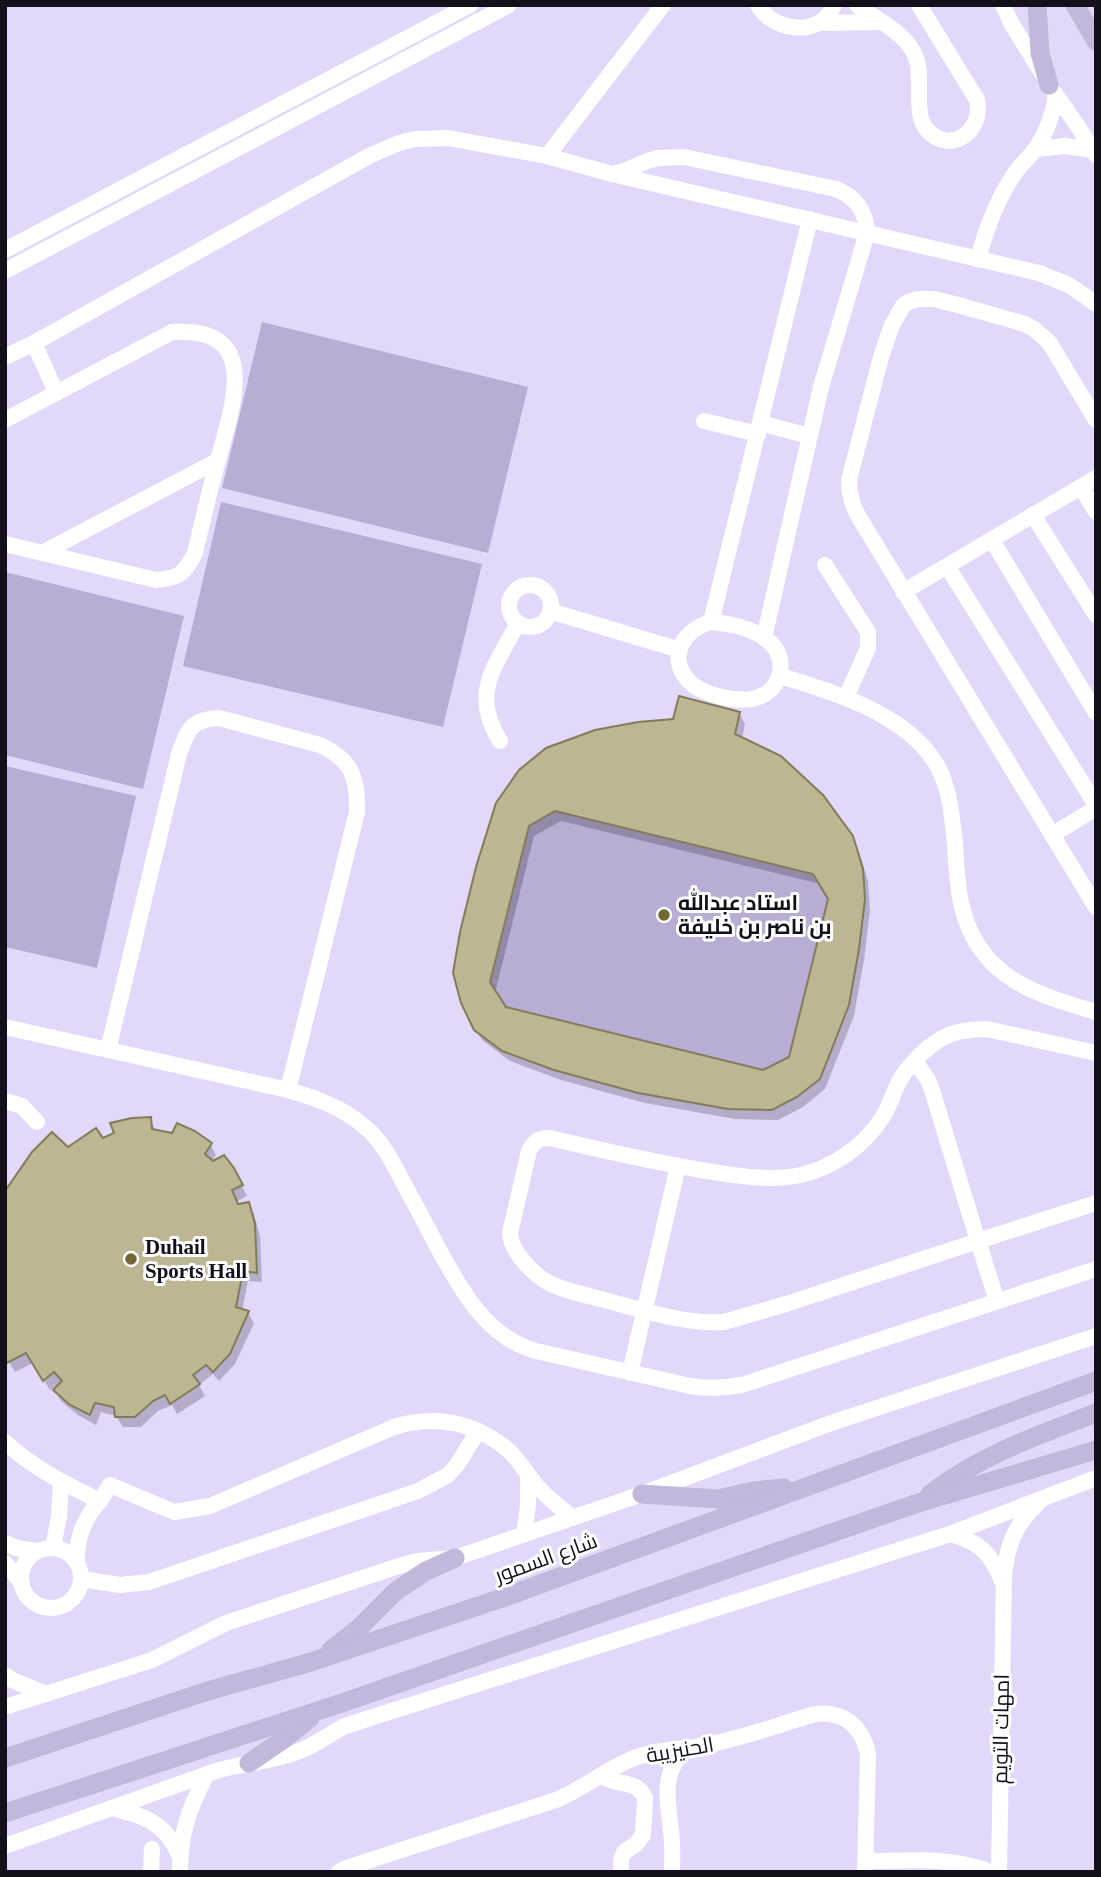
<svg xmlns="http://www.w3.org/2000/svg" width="1101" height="1877" font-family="'Times New Roman',Cairo,serif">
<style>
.green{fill:#b8add4}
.shadow{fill:#0003;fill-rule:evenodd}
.building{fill:#bcb693;stroke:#827c5b;stroke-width:2;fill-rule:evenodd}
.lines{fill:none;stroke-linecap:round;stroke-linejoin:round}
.minor{stroke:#fff;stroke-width:16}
.major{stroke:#c2b8db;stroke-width:19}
.poi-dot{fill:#716734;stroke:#fff;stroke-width:2.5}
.labels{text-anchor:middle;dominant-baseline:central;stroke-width:6;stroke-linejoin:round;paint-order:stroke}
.poi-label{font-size:21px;font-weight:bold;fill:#13101b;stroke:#fff;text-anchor:start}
.street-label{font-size:21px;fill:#13101b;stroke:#fff}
</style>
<rect width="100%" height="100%" fill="#e2d8fa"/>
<g class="green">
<polygon points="262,322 528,387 488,553 222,488"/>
<polygon points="221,502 482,564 443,727 183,666"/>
<polygon points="5,572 184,616 143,789 5,755"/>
<polygon points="679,696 740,712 735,734 781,756 823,795 853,836 863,869 865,899 859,949 849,1005 772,1110 728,1109 638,1093 554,1070 502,1051 474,1030 461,1003 453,973 460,932 476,867 496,803 519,770 546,748 673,719"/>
<polygon points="5,766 136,796 97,968 5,947"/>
</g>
<g class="shadow">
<path d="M739 713 745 724 742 739 851 837 858 849 868 881 870 910 864 960 854 1016 825 1089 803 1107 778 1120 735 1119 645 1103 561 1080 510 1061 482 1040 476 1029 498 804ZM561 821 821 884 829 899 790 1058 763 1072 505 1009 495 993 534 836Z"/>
<polygon points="150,1119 156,1132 210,1144 216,1155 210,1165 239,1180 247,1196 237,1201 239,1206 248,1204 254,1214 260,1236 262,1282 248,1281 242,1311 248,1313 254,1323 235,1364 219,1381 213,1374 199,1385 205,1396 177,1414 172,1405 158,1411 141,1427 123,1427 116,1416 101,1412 96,1425 78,1415 61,1401 55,1391 60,1385 59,1383 50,1390 33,1363 15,1372 5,1355 68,1149 102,1141"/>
</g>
<g class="building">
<path d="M679 696 740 712 735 734 781 756 823 795 853 836 863 869 865 899 859 949 849 1005 820 1079 797 1097 772 1110 728 1109 638 1093 554 1070 502 1051 474 1030 461 1003 453 973 460 932 476 867 496 803 519 770 546 748 595 730 638 722 673 719ZM555 811 813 874 828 899 789 1057 763 1070 506 1007 490 982 529 826Z"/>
<polygon points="151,1117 152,1129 172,1133 177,1123 195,1131 212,1143 205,1154 213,1161 224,1155 234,1168 243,1185 232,1190 238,1204 249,1202 255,1224 257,1273 243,1271 236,1307 249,1311 230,1354 213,1372 206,1365 193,1375 200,1384 170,1404 165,1395 153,1401 135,1417 115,1417 114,1407 95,1403 90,1415 70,1405 53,1390 62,1381 54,1372 43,1381 26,1353 7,1363 5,1359 5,1191 32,1152 52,1132 68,1147 96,1128 103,1138 114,1133 110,1123 132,1118"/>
</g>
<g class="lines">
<g class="minor">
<path d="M758 5C772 31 821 39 834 5"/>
<path d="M857 5C877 20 908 34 916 58 924 79 912 115 928 131 951 155 984 131 977 100L919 5"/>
<polyline points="1003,5 1011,23 1042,73"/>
<polyline points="822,23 881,22"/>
<polyline points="1054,92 1075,122 1096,155"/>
<polyline points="1036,149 1065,146 1093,150"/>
<polyline points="547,156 663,5"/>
<path d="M613 174 627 170 647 161 658 158 684 157 836 189C856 197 866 211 867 233L821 387 764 638"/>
<polyline points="5,250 470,5"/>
<path d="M978 259C986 229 997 199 1015 173 1021 164 1030 157 1036 148 1047 132 1053 114 1056 96"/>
<polyline points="5,271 509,5"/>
<polyline points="34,343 56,392"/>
<polyline points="5,357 34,343 369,156 399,143 415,139 448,138 547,156 612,174 1039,273 1069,285 1096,304"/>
<path d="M5 420 172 332C265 326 231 409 217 464 209 493 202 523 195 553 184 574 180 578 156 580L5 544"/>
<path d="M1096 420 1049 342 1034 329 1025 324 958 305 934 299H918L908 302 903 306 892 325 881 357 849 480C849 493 851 502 857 514L1096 907"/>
<polyline points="704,421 758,434"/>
<polyline points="760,423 809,436"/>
<polyline points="1081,487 1096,512"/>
<polyline points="1033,515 1096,615"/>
<polyline points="992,540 1096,713"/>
<polyline points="42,553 217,461"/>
<polyline points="825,565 868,632 868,648 846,697"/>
<polyline points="947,566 1096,805"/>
<circle cx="530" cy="606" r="21"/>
<polyline points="903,592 1096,478"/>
<polyline points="550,611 680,650"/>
<polyline points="711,622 810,219"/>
<path d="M711 622C738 624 786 635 780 672 778 683 771 692 761 696 742 705 700 695 687 679 667 655 685 629 711 622Z"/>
<path d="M780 676C831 691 904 713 935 762 950 786 952 816 955 844 956 864 957 887 962 907 979 977 1034 994 1096 1012"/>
<path d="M500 741C470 693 495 667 518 623"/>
<polyline points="1052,835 1096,808"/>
<path d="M5 1027 288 1090C316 1098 342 1107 365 1127 383 1142 393 1163 404 1184 416 1206 428 1228 439 1250 463 1292 486 1337 536 1351L690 1386C708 1389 724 1388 742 1385L1096 1269"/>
<path d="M108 1050 179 754C188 729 190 720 219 718L320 745C352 760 358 778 357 812L288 1090"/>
<path d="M915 1061 928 1080 931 1087 978 1241 786 1304 724 1322C686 1325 638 1309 601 1299 584 1295 565 1291 549 1283 534 1275 510 1251 510 1233L529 1151C534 1141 538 1138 550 1138 600 1150 650 1161 701 1170 732 1175 769 1182 801 1175 834 1167 864 1146 882 1118 890 1106 893 1092 900 1080 905 1070 913 1063 920 1055 941 1035 957 1029 987 1029L1096 1053"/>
<polyline points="5,1101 22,1106 37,1122"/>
<polyline points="997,1301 978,1241 1096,1203"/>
<polyline points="630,1373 678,1166"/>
<path d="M5 1442C33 1468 66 1484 100 1501L110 1485 174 1512 210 1506 394 1427C435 1414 476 1422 509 1451 520 1461 527 1474 536 1485 546 1497 560 1507 572 1517"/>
<polyline points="524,1534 528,1505 528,1475"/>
<path d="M950 1534C980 1542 991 1553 1002 1581"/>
<polyline points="5,1543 17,1548 35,1551"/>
<polyline points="53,1547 59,1517 61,1482"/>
<circle cx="51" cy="1578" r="30"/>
<path d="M77 1562C76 1538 84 1518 100 1501"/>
<polyline points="5,1563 20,1581"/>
<polyline points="81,1579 120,1585 149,1582 418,1491 448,1475 457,1465 478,1431"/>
<polyline points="5,1675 12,1680 46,1694"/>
<polyline points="5,1707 152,1660 226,1623 402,1565 418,1561 455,1558 642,1494 831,1423 1096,1336"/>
<path d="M601 1775C615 1787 637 1778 645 1798L643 1835 636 1844 624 1852 621 1860V1872"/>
<path d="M113 1808C146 1817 165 1822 180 1857"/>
<path d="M5 1846 216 1771C243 1763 271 1762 297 1752 315 1746 329 1734 345 1726L950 1534 1096 1478"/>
<path d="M866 1861C907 1861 951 1856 990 1872"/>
<polyline points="151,1872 152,1849"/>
<path d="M180 1872C180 1833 189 1808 207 1774"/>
<path d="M339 1872 346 1868 556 1800C583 1789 605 1770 632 1759 656 1749 681 1750 706 1745 734 1740 761 1731 789 1722 802 1718 816 1712 830 1714 852 1717 864 1734 868 1754L865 1872"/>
<path d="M672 1872C672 1859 673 1845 671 1832 668 1800 660 1774 686 1748"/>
<path d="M999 1872 1004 1574C1008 1543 1015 1525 1038 1503"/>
</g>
<g class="major">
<polyline points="1037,5 1040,53 1049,85"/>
<polyline points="1075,5 1096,41"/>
<polyline points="642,1494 718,1499 753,1491 784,1488"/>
<path d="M930 1494C979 1456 1038 1435 1096 1413"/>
<polyline points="331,1650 359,1628 396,1591 426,1571 455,1558"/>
<polyline points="5,1758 208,1691 311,1662 505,1597 1096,1381"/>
<polyline points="249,1763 284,1739 310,1718"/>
<polyline points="5,1813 342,1703 918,1503 1096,1450"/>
</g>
</g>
<g class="poi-dot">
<circle cx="664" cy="915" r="7"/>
<circle cx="131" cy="1259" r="7"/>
</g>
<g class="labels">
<g class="poi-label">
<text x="678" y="903">استاد عبدالله<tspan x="678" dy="24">بن ناصر بن خليفة</tspan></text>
<text x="145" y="1247">Duhail<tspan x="145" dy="24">Sports Hall</tspan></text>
</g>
<g class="street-label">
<text transform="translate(546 1558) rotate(-20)">شارع السمور</text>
<text transform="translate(1001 1729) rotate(-89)">امهات التويم</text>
<text transform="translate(680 1750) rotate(-10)">الحنيزيبة</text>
</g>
</g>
<rect width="1101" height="1877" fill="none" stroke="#13101b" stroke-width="14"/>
</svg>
